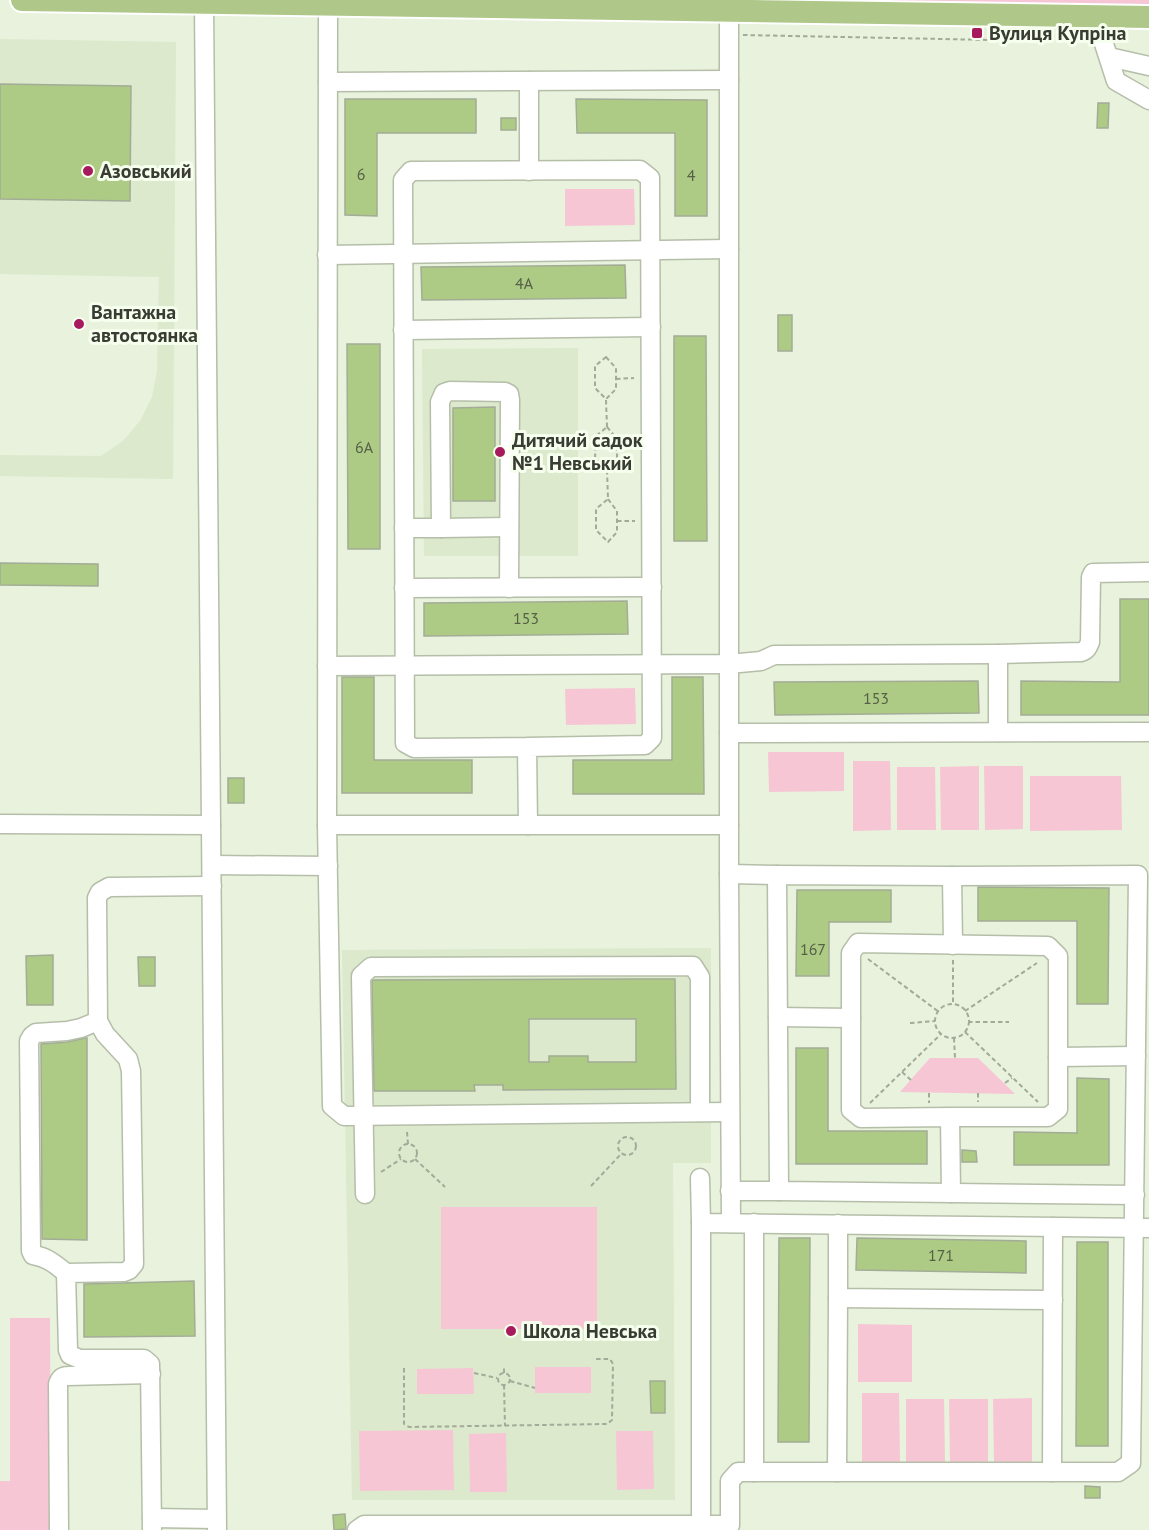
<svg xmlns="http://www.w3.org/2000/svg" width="1149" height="1530" font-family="'PT Sans',sans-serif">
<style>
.built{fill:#dce9cc}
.green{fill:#f7c6d5}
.building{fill:#adcb84;stroke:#a3ac97;stroke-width:1.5;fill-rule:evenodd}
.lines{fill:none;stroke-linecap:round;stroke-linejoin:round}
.minor-casing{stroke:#b5bea9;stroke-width:21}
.major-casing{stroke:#fff;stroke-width:26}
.path{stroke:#a2aa99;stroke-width:2;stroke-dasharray:4.5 3;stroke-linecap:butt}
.minor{stroke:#fff;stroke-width:18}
.major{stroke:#afc788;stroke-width:22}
.poi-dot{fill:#a71a5e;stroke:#f6ffed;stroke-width:2}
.labels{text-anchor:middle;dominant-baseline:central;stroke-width:6;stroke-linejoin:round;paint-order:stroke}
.number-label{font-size:16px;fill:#556047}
.poi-label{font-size:20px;font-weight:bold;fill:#383c33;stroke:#f6ffed;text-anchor:start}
</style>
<rect width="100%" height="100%" fill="#e8f2dc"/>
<g class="built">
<polygon points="0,39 176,42 173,479 0,476 0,455 101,456 123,441 140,421 152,397 157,371 159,277 0,274"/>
<polygon points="578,348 578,556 424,556 422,349"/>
<polygon points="711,948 711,1163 673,1163 675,1500 352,1500 342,950"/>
</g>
<g class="green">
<polygon points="414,0 1149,0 1149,11"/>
<polygon points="565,189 634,189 635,225 565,226"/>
<polygon points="635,688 636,724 566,725 565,689"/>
<polygon points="768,752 844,752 844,791 769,792"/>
<polygon points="853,761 890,761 891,830 853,831"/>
<polygon points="979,766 979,830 941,830 940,767"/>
<polygon points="984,766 1023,766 1023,829 985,830"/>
<polygon points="897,767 935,767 936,830 897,830"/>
<polygon points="1030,776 1121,776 1122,830 1030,831"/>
<polygon points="930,1058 978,1058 1015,1094 900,1092"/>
<rect x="441" y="1207" width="156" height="122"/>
<polygon points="10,1318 50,1318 51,1530 0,1530 0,1481 10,1481"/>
<polygon points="858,1324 912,1325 912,1382 858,1382"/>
<rect x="535" y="1367" width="56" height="26"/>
<polygon points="473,1368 474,1394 417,1394 417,1369"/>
<polygon points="862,1393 899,1393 900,1463 862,1463"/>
<polygon points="1032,1398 1032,1462 994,1462 993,1399"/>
<polygon points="906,1399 944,1399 945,1462 906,1463"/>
<polygon points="949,1399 988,1399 988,1462 950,1462"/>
<polygon points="453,1430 454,1490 360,1491 359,1431"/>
<polygon points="616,1431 653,1431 654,1489 617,1490"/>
<polygon points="506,1433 507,1492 470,1492 469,1434"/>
</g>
<g class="building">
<polygon points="0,84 131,86 130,201 0,199"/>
<polygon points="345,99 476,99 476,133 377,133 377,216 345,215"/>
<polygon points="576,99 707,100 707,216 675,216 675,133 577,133"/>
<polygon points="1098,103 1109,103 1108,128 1097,128"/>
<rect x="501" y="118" width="15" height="12"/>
<polygon points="625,265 626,298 422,300 421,267"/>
<rect x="778" y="315" width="14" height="36"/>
<polygon points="674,336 706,336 707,541 674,541"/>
<polygon points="347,344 380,344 380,549 348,549"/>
<polygon points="495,407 495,501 453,501 453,408"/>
<polygon points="0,563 98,564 98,586 0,585"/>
<polygon points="1120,599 1149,599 1149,715 1021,715 1021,681 1120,682"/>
<polygon points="627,601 628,634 424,636 424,603"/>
<polygon points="342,677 374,677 374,760 472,760 472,793 342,793"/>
<polygon points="672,677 703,677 704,794 573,794 573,760 672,760"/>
<polygon points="978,681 979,713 775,715 774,682"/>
<rect x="228" y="778" width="16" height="25"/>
<polygon points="978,887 1109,888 1108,1004 1077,1004 1077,921 978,921"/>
<polygon points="797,890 891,890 891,922 829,922 829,976 796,976"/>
<polygon points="53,955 53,1005 27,1005 26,956"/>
<polygon points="138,957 155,957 155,986 139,986"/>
<path d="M636 979H675L676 1089 503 1090V1085H474L475 1091H374L372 981 374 980ZM529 1019H636V1062H588V1056H549V1062H529Z"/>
<polygon points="85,1038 87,1038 87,1240 42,1239 41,1044 68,1042"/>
<polygon points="796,1048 828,1048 828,1131 927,1131 927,1164 796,1164"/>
<polygon points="1077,1078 1109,1079 1109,1165 1014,1165 1014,1132 1077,1133"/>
<polygon points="962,1150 976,1151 977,1162 962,1162"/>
<polygon points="779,1238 810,1238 809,1442 778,1442"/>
<polygon points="857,1238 1026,1241 1026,1273 856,1270"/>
<polygon points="1077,1242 1108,1242 1108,1446 1076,1446"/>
<polygon points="194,1281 195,1336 84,1337 84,1284"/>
<polygon points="650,1381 665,1381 665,1413 651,1413"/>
<polygon points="1085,1486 1100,1487 1100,1498 1085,1498"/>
<polygon points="345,1514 346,1529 334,1530 333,1515"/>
</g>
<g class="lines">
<g class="minor-casing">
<g id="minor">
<polyline points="204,3 217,1530"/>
<polyline points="328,5 327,825 332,1106 344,1116 730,1112"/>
<polyline points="729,11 729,874 731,1223"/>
<polyline points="1095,16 1116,81 1149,100"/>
<polyline points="1109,57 1149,66"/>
<polyline points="529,81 529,171"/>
<polyline points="328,82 729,80"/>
<polyline points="327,255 729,249"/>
<polyline points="403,330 651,327"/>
<polyline points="404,528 441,528 440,402 444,393 450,391 505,392 509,394 510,400 509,588"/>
<polyline points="441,528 509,527"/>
<polyline points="404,588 652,587"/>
<polyline points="998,654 998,732"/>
<path d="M327 666 729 664 761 661 774 655H779L998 654 1081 652C1087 650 1088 647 1090 642L1091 577 1093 573 1149 572"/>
<polyline points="729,733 1149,732"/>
<polyline points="527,747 645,745 652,738 650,178 640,170 411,171 403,180 405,743 414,748 527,747 528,825"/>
<polyline points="0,824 211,825"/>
<polyline points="327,825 729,825"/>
<polyline points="212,865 328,866"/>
<polyline points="729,874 777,875"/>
<polyline points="952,876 953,945"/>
<polyline points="778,1017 851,1018"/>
<polyline points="1058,1057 1136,1056"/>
<polyline points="950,1117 1048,1117 1058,1109 1058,956 1048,946 858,943 851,953 851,1110 861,1118 950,1117 951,1193"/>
<polyline points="700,1178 701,1223 1149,1228"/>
<polyline points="730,1191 779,1191"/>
<polyline points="365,1194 361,976 371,967 693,966 700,977 700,1112"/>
<polyline points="838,1224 838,1298 1053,1300"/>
<path d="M66 1273C55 1264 47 1257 33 1255L31 1251 29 1041 32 1036 36 1033 67 1031 81 1028 98 1021"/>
<polyline points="754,1472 754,1223"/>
<polyline points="837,1472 838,1298"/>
<polyline points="1052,1472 1053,1227"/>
<polyline points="152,1518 216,1519"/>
<polyline points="701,1525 730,1525 730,1481 738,1472 1118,1472 1131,1463 1138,875 952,876 777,875 779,1191 1135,1195"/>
<path d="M59 1530 58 1384C60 1378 62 1376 68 1376L151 1374"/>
<polyline points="152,1530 150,1364 144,1359 80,1359 70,1355 68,1350 66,1273 124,1272 129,1270 134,1264 131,1071 128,1059 105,1034 98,1021 97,898 100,892 109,887 212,886"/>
<polyline points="357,1530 364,1525 701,1525 701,1223"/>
</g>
</g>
<g class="major-casing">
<polyline id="major" points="22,0 1149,17"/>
</g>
<g class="path">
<polyline points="743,35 1041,41 1060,34"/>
<polygon points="606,357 616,368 616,389 606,399 595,388 595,366"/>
<polyline points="616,379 634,378"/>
<polyline points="606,400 607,427"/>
<polygon points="607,427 617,439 617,459 607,470 595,458 596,436"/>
<polyline points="607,470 608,499"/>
<polygon points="608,499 617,511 617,532 608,542 596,530 596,509"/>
<polyline points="617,521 635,521"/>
<polyline points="868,959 939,1012"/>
<polyline points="953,960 953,1005"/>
<circle cx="952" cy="1021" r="17"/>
<polyline points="965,1011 1037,963"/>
<polyline points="968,1022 1009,1022"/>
<polyline points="910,1023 935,1021"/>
<polyline points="965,1032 1038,1102"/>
<polyline points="954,1038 955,1058"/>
<polyline points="902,1072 911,1080"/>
<polyline points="1005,1083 1012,1078"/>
<polyline points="929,1093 929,1103"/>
<polyline points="978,1093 978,1102"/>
<polyline points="870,1103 941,1034"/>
<polyline points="407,1132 408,1144"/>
<circle cx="627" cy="1146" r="9"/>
<circle cx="408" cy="1153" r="9"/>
<polyline points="415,1159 445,1187"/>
<polyline points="381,1172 401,1159"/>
<polyline points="591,1186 622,1153"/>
<polyline points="404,1368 404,1424 409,1427 607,1424 612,1420 613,1364 610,1359 593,1359"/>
<circle cx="504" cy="1379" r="6"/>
<polyline points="474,1373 497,1378"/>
<polyline points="504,1373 504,1366"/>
<polyline points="510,1381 535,1388"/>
<polyline points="504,1385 505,1426"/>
</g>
<use href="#minor" class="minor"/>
<use href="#major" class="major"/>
</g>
<g class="poi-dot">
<rect x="971" y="27" width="12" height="12" rx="3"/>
<circle cx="88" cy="171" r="6"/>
<circle cx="79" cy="324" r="6"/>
<circle cx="500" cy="452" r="6"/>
<circle cx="511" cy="1331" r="6"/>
</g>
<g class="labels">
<g class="number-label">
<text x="361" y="174">6</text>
<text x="691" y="175">4</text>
<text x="524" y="283">4А</text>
<text x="364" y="447">6А</text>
<text x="526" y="618">153</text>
<text x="876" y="698">153</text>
<text x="813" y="949">167</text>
<text x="941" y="1255">171</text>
</g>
<g class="poi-label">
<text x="989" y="33">Вулиця Купріна</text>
<text x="100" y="171">Азовський</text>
<text x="91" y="312">Вантажна<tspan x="91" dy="23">автостоянка</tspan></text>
<text x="512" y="440">Дитячий садок<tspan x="512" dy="23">№1 Невський</tspan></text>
<text x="523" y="1331">Школа Невська</text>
</g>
</g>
</svg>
